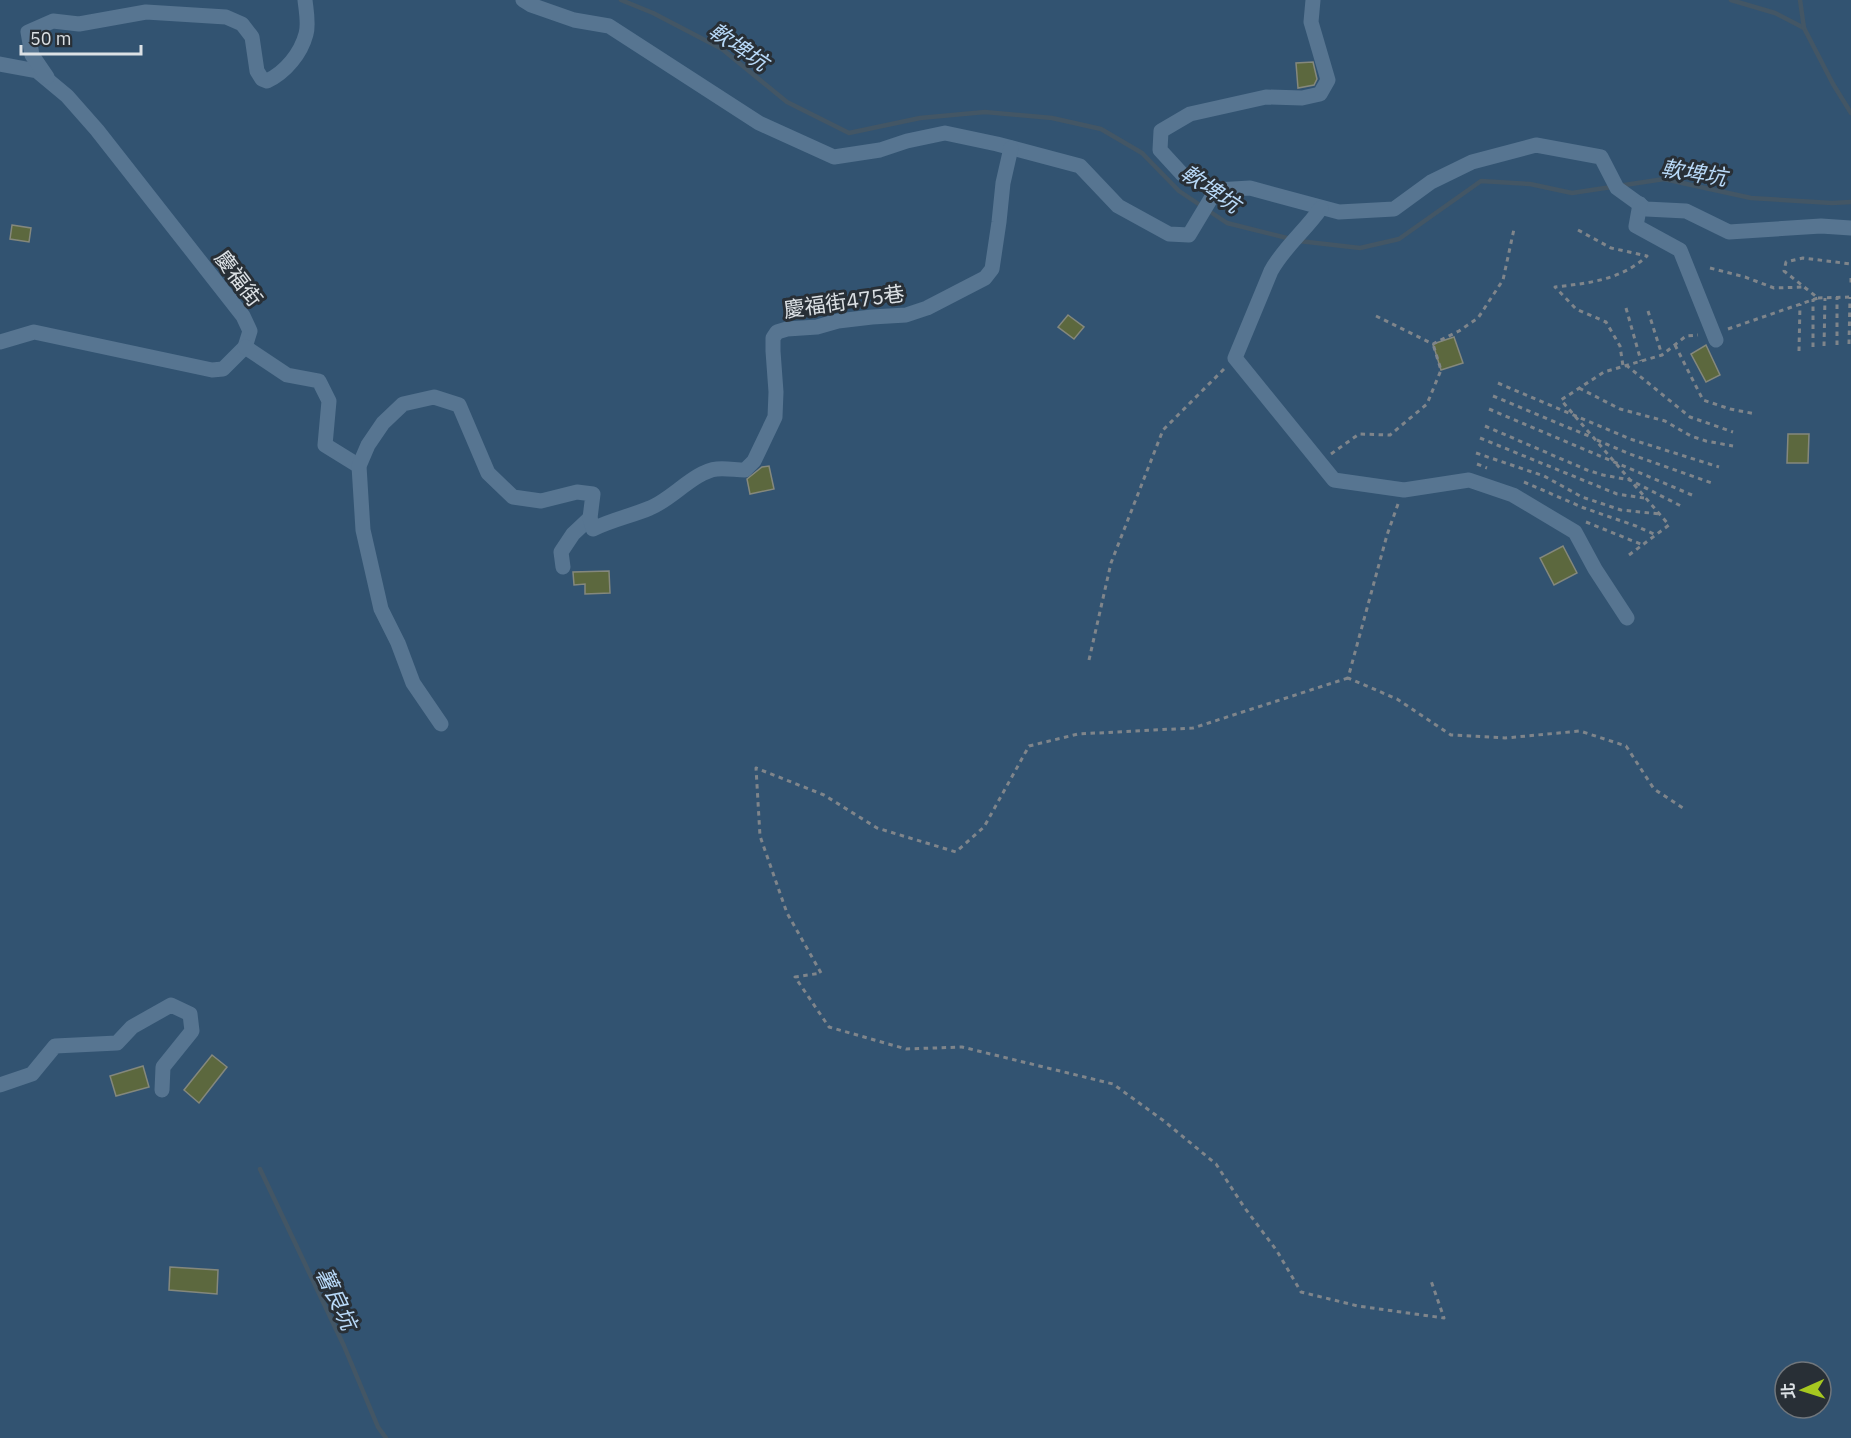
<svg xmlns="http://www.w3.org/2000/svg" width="1851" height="1438" font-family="'IBM Plex Sans','Noto Sans TC',sans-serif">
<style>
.green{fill:#325371;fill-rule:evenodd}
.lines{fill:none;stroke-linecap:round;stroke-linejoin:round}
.stream{stroke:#435665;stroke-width:4.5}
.building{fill:#5c683e;stroke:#84887d;stroke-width:1.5}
.path{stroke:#7f858b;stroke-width:3;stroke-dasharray:4.5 4.5;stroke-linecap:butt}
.minor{stroke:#577591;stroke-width:15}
.labels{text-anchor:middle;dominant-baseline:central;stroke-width:6;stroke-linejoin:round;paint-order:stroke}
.street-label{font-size:21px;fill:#dce1e5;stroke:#282f36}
.water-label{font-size:22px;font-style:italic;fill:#b8d9f8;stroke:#282f36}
</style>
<rect width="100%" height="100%" fill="#282f36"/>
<path class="green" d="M0 0H1851V1438H0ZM1785 1372H1821V1408H1785Z"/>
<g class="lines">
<g class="stream">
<polyline points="621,0 653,13 722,49 787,102 849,133 920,118 985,112 1052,118 1101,129 1142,153 1179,191 1227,223 1291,239"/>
<polyline points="1731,0 1775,13 1804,28 1833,84 1851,113"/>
<polyline points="1800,0 1804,28"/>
<polyline points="1299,241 1360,248 1399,239 1481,181 1530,184 1572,193 1664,179 1751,198 1832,203 1851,202"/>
<polyline points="260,1169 344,1346 378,1427 386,1438"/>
</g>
</g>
<g class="building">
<polygon points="1313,62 1317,79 1314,85 1298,88 1296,63"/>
<polygon points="12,225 31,228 29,242 10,239"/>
<polygon points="1068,315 1084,327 1074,339 1058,327"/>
<polygon points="1454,337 1463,363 1441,370 1433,344"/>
<polygon points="1706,345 1720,375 1706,382 1691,354"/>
<polygon points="1788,434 1809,434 1808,463 1787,463"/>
<polygon points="769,466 774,489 750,494 747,479 762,467"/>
<polygon points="1563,546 1577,573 1554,585 1540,558"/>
<polygon points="609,571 610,593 585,594 585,584 574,585 573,572"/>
<polygon points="212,1055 227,1067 199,1103 184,1090"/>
<polygon points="143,1066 149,1087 116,1096 110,1076"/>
<polygon points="170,1267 218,1270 217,1294 169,1290"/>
</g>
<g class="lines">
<g class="path">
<path d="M1578 230 1611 248 1647 256C1621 280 1589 283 1555 287L1576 309 1606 322 1620 346 1623 366"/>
<polyline points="1710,268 1745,277 1774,288 1804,287"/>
<polyline points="1851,278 1851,283"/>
<polyline points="1818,298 1849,297"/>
<polyline points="1626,308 1641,361"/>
<polyline points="1648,311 1662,355"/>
<polyline points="1376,316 1433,344 1459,331 1478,318 1503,280 1514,229"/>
<polyline points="1728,329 1818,298 1784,271 1786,262 1803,258 1851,264"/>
<polyline points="1849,344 1850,297"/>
<polyline points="1675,345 1703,400 1730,409 1756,414"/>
<polyline points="1837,345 1837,297"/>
<polyline points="1824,346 1825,298"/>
<polyline points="1813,347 1813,299"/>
<polyline points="1799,351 1800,304"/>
<polyline points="1626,365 1690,417 1733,432"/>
<polyline points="1498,383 1630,439 1719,467"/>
<polyline points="1579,388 1620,409 1665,421 1691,436 1706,441 1733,446"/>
<polyline points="1493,396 1591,437"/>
<polyline points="1489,409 1692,495"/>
<polyline points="1485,426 1587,470 1603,475 1630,480 1683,507"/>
<polyline points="1480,438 1617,494 1644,498"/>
<polyline points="1597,440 1630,454 1712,483"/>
<polyline points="1476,453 1544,476 1582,497 1621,510 1660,514"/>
<polyline points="1331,454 1359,434 1390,435 1427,404 1441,370 1433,344"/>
<polyline points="1477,464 1487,468"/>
<polyline points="1524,482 1584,508 1636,526 1656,535"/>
<polyline points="1398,504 1387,535 1348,678 1397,699 1451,735 1505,738 1580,731 1626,746 1654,789 1683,808"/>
<polyline points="1586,522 1643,545"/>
<polyline points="1629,555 1669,525 1561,400 1604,372 1662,355 1686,336 1698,335"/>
<polyline points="1089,660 1111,563 1163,430 1224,369"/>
<polyline points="1348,678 1193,728 1078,734 1029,746 984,827 956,852 877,828 824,795 756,768 760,836 787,913 821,973 795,977 829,1027 906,1049 962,1047 1113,1084 1164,1121 1216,1164 1244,1207 1277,1251 1301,1292 1358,1306 1444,1318 1430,1278"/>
</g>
<g class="minor">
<polyline points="523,0 531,5 574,20 609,26 759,123 834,157 880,150 907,141 945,133 997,144 1080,166 1118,206 1169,234 1189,235 1216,190"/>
<polyline points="1313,0 1311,22 1328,80 1320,94 1302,98 1266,97 1190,114 1161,131 1160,150 1182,174 1216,190 1250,188 1339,212 1394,209 1431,182 1472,162 1536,145 1601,157 1617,188 1646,209 1686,211 1729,232 1821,226 1851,228"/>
<polyline points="0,64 37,71 67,96 97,130 243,316 250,331 245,347 223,369 212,370 34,332 0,342"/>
<path d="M47 77 32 55 28 32 53 21 79 24 146 12 226 17 242 24 252 37 257 71 262 79 267 81C286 72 301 53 306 34 309 24 306 10 305 0"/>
<polyline points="1640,204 1636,226 1680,250 1716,340"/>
<path d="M1321 208C1306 230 1284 247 1271 271L1235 358 1334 480 1404 490 1469 480 1513 495 1575 532 1595 569 1627 618"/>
<polyline points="245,347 287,375 319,381 329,401 325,445 359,466"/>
<polyline points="563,567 561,552 573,534 590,518"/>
<path d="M441 724 413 683 398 643 381 609 363 530 359 466 368 445 383 423 403 404 434 397 459 405 488 473 513 497 541 501 577 492 593 494 590 518 593 529C611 520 631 516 650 508 671 500 695 471 717 469 726 468 736 470 745 470L754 461 775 417 776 392 773 351V338L777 332 787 329 817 327 838 321 872 317 906 315 927 308 985 278 992 269 999 222 1003 183 1011 148"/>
<polyline points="0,1085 32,1074 55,1046 117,1043 132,1027 171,1005 190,1014 192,1031 163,1067 162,1090"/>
</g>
</g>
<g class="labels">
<g class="street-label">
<text transform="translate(239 278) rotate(53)">慶福街</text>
<text transform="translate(844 301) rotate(-8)">慶福街475巷</text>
</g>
<g class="water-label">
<text transform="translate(739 46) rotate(34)">軟埤坑</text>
<text transform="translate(1694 172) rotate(9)">軟埤坑</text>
<text transform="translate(1211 188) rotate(34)">軟埤坑</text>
<text transform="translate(337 1298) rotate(65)">薯良坑</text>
</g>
</g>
<g transform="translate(1803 1390) rotate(267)"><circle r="28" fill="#282f36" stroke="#70767c" stroke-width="1.5"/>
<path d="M0-4.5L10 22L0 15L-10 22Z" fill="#a6c820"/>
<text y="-9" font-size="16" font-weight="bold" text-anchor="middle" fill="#dce1e5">北</text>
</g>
<path d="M21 45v9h120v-9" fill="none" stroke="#dce1e5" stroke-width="3"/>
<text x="30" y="45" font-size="18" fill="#dce1e5" stroke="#282f36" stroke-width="4.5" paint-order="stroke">50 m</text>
</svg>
